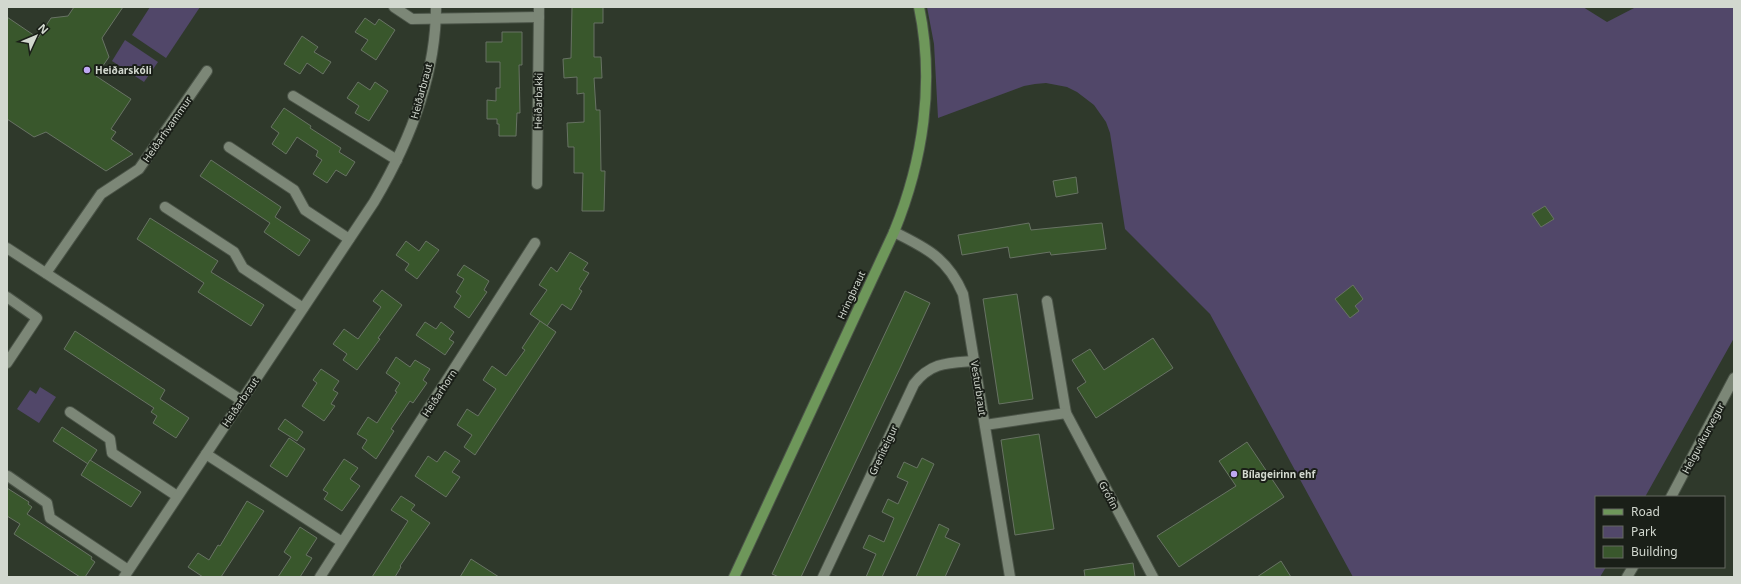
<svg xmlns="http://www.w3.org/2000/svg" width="1741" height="584" font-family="'Noto Sans',sans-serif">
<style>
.green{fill:#514769}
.building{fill:#39572c;stroke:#687364}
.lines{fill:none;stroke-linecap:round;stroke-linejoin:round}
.minor-casing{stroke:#4b5448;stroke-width:12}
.major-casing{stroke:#4b5448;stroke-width:12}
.minor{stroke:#7c8777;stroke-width:10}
.major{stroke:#6e975a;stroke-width:10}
.poi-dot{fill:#bfa8f4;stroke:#1a1f18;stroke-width:1.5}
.labels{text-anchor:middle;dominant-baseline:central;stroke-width:4;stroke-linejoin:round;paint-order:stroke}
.poi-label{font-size:10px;font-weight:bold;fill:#d2d8cf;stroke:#1a1f18;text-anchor:start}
.street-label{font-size:10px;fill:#d2d8cf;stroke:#1a1f18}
</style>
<rect width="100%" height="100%" fill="#2f392b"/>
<g class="green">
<polygon points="150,7 200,7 166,58 132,35"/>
<polygon points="927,7 1583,7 1607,22 1636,7 1734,7 1734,338 1645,497 1596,497 1596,567 1606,567 1600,577 1353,577 1210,314 1125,229 1110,133 1106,122 1094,105 1077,92 1067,87 1046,83 1035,84 1024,86 938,118 934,44"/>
<polygon points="125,40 158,62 144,82 112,61"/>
<polygon points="40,387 56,397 39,423 17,409 30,390 36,394"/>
</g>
<g class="building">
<polygon points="74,7 123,7 102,38 109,57 96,76 131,99 111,129 116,132 111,139 133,154 106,171 46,132 34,137 7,119 7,17 38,38 51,18 68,16"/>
<polygon points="572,7 603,7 603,23 594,23 594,57 601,57 602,78 594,78 596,110 600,110 601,171 605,171 604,211 582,211 583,173 574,173 574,147 568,147 567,123 584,122 584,93 577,94 577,77 564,78 563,59 571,58"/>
<polygon points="365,18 375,25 379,19 395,30 376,60 361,50 368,40 355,32"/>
<polygon points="502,32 522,32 522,65 519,65 520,113 517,113 516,136 499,136 499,124 497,124 497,119 487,119 487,100 496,101 496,88 500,88 500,62 486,62 486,42 502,42"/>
<polygon points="302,36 318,47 314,52 331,62 323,74 307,63 300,74 284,64"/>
<polygon points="358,82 370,90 375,82 388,91 369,121 355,113 359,106 347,98"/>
<polygon points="284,108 311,126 310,128 341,148 339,152 355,162 346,176 336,170 327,183 313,174 322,160 316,156 318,151 297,137 286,154 272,144 279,133 271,127"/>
<polygon points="211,160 281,207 275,217 310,240 299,256 264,232 270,223 200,176"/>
<polygon points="1076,177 1078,193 1056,197 1053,181"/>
<polygon points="1545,206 1554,219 1541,227 1532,214"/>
<polygon points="150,218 218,261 211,272 264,305 251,326 198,292 204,283 137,239"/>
<polygon points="1029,223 1031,230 1102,223 1106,249 1051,255 1050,252 1010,258 1008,247 962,255 958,235"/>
<polygon points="406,241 419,251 426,241 439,250 417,279 405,270 409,264 396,255"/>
<polygon points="570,252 588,263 583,270 589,273 579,289 582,291 571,310 562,304 547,326 530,314 547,290 539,285 551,267 557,272"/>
<polygon points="464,265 489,281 484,290 487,292 469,318 454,307 461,296 456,292 464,279 457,275"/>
<polygon points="1353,285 1363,299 1355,306 1359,311 1350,318 1335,299"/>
<polygon points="382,290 402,305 378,338 380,339 357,370 343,360 347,354 333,344 344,329 358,339 381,307 373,301"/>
<polygon points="905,291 930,303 901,366 801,577 779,577 772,574"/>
<polygon points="1017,294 1033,399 999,404 983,299"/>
<polygon points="540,321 556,332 475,455 464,447 472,435 457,425 467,409 478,416 496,389 483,380 492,366 506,376 525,350 522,348"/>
<polygon points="425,322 436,329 441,322 454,332 449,339 454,342 445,355 416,335"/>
<polygon points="75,331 165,390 160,399 189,418 176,438 153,423 157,416 151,412 154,408 64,349"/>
<polygon points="1153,338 1173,368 1096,418 1077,388 1086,382 1072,360 1090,349 1104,370"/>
<polygon points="396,357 410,367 415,360 430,369 423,380 427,383 413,403 410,401 391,429 394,431 376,459 362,448 367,440 357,434 368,417 377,423 397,392 395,391 400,383 386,373"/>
<polygon points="321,369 339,381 333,390 338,393 331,404 335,406 324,421 302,406 317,383 313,380"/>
<polygon points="285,419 303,432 297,441 278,429"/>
<polygon points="62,427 97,450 88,464 53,441"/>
<polygon points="1039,434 1054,529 1015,535 1001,440"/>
<polygon points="289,438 305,449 287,477 270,466"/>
<polygon points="1247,442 1284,497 1179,567 1157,536 1236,486 1219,461"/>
<polygon points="445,451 460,461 452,472 460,477 446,497 415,476 428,456 437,462"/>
<polygon points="922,458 934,464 882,577 866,577 876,554 863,548 869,535 884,542 894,518 882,512 888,499 898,504 908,482 897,477 904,462 917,468"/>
<polygon points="344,459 358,468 350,479 360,486 342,511 324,499 328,493 323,490"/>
<polygon points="90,460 141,492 131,507 81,475"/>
<polygon points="7,488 29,502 28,504 32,507 27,514 92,557 91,559 95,562 85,577 80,577 14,534 20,524 7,516"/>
<polygon points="401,496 415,505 411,510 430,523 400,566 401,567 395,577 372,577 408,521 391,510"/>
<polygon points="247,501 264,511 221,577 203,577 188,567 198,553 209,560 218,545 220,546"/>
<polygon points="939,524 949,529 945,537 960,544 945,577 916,577"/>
<polygon points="300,527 317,538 306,555 312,558 300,577 278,577 291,557 284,552"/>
<polygon points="471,559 499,577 460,577"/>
<polygon points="1281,561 1291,577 1257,577"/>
<polygon points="1133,563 1135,577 1085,577 1084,570"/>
</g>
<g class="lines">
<g class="minor-casing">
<g id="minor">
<polyline points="394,7 412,19 539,17"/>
<polyline points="293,96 397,160"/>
<polyline points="229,147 294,190 305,210 349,239"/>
<polyline points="537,184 539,7"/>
<polyline points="165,207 234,252 243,268 303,308"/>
<path d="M894 232C927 248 948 259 963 294L1010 577"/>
<polyline points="7,248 241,400"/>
<polyline points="46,273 101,194 139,169 207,71"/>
<polyline points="7,297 37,318 7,363"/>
<polyline points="1047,301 1066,413 1153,577"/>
<polyline points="70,412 110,439 112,453 177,496"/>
<polyline points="985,425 1066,413"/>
<polyline points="206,454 342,542"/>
<polyline points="8,476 47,503 50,518 128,570"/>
<polyline points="1671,497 1734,378"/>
<path d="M124 577 374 202C409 143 436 76 436 7"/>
<polyline points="320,577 535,243"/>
<path d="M823 577 914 384C931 362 948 363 974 361"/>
<polyline points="1627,577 1633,567"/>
</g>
</g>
<g class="major-casing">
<path id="major" d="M734 577 894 232C923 161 935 83 919 7"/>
</g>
<use href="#minor" class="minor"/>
<use href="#major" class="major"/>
</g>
<g class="poi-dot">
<circle cx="87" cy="70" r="4"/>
<circle cx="1234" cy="474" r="4"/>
</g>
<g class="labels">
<g class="poi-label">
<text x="95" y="70">Heiðarskóli</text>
<text x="1242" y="474">Bílageirinn ehf</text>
</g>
<g class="street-label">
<text transform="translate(421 91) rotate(-75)">Heiðarbraut</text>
<text transform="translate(538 101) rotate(-89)">Heiðarbakki</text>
<text transform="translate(167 129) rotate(-55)">Heiðarhvammur</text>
<text transform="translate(851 295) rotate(-65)">Hringbraut</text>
<text transform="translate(979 388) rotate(81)">Vesturbraut</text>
<text transform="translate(439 393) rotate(-57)">Heiðarhorn</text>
<text transform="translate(240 402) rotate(-56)">Heiðarbraut</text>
<text transform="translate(1703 438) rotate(-62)">Helguvíkurvegur</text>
<text transform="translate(883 450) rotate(-65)">Greniteigur</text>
<text transform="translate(1109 495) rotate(62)">Grófin</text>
</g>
</g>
<rect width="1741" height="584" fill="none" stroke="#d2d8cf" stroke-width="16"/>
<rect x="1595" y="496" width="130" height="72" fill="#1a1f18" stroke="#646961"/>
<rect x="1603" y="509" width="20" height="6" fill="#6e975a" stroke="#646961"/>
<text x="1631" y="516" font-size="12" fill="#d2d8cf">Road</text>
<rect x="1603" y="526" width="20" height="12" fill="#514769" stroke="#646961"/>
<text x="1631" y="536" font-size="12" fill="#d2d8cf">Park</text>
<rect x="1603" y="546" width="20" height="12" fill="#39572c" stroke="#646961"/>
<text x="1631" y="556" font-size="12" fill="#d2d8cf">Building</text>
<g transform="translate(36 36) rotate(46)" stroke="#1a1f18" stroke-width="3" paint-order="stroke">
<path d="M0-3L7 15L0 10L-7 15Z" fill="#d2d8cf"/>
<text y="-6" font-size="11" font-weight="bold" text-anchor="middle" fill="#d2d8cf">N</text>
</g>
</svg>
